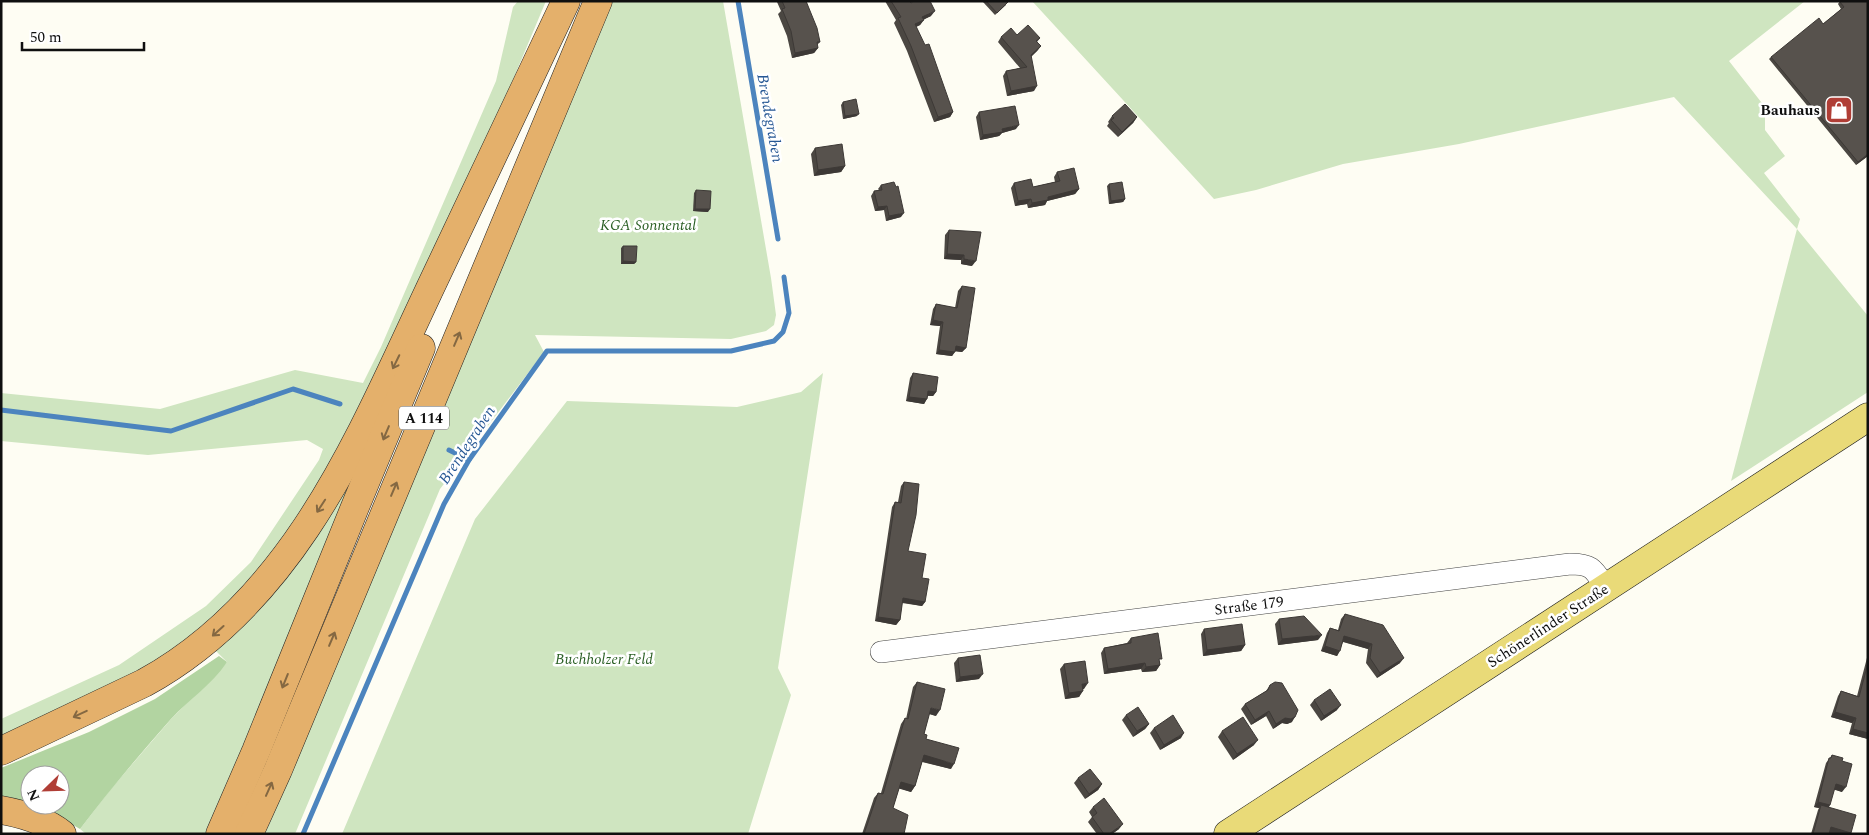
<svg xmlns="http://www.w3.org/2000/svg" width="1869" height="835" font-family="Spectral,serif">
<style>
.green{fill:#cfe5c0}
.forest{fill:#b2d4a1}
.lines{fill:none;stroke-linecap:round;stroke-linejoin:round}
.stream{stroke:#4c84be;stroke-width:5}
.minor-casing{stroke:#424242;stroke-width:22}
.major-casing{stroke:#202020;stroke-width:29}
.highway-casing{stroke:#202020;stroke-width:29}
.minor{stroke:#fff;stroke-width:21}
.major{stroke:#e9da78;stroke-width:28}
.highway{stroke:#e4b06b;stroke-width:28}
.wall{fill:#4b4742}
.shaded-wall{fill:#3d3936}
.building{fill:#57524d;stroke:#3d3936}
.oneway{stroke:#846842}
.labels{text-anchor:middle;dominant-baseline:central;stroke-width:5;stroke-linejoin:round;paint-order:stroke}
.shield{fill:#fff;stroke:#575757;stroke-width:1}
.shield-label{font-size:14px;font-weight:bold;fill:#0f0f0f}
.poi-label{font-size:15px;font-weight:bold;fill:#0f0f0f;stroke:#fff;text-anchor:end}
.park-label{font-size:15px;font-style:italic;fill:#2c6026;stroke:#fff}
.street-label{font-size:15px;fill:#0f0f0f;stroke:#fff}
.water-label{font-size:16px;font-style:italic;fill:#265794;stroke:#fff}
</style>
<rect width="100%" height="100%" fill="#fefdf3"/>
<g class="green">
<polygon points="518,1 546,1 439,256 322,486 270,562 213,622 155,664 1,739 1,719 119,665 206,606 251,562 319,460 323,449 307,440 148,455 1,441 1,393 160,409 295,370 363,383 381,347 496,81 513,7"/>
<polygon points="610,1 723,1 771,278 776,315 774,325 766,331 731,339 535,335 544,352 440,489 295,834 265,834 442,409"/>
<polygon points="1032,1 1805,1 1729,61 1765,107 1765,130 1785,156 1764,173 1800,219 1797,229 1868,316 1868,392 1731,481 1797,229 1674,97 1459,144 1343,164 1256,190 1214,199"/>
<polygon points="823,373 778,668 791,695 748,834 342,834 475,519 567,401 737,407 801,392"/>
<polygon points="372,444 208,834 86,834 80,829 110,790 172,718 227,662 215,650"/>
</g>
<path class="forest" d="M219 656 227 662C212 685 189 699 171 719 139 755 109 791 80 829L49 811 33 805H60V775H30V804L1 798V768L89 732 155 699Z"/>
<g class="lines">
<g class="stream">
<polyline points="738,1 778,239"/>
<polyline points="1,410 171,431 293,389 340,404"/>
<polyline points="449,450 469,460"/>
<polyline points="303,834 444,504 469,460 547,351 731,351 774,341 783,332 789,313 784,277"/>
</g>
<g class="minor-casing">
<path id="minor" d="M881 652 1570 564C1593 564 1594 570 1606 588"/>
</g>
<g class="major-casing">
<polyline id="major" points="1228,834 1868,417"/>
</g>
<g class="highway-casing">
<g id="highway">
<path d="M1 751 144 683C297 599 362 432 433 282 478 189 522 95 566 1"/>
<path d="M1 810C23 814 45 820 62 834"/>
<polyline points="220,834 256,751 355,507 421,348"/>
<polyline points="249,834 278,770 598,1"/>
</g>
</g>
<use href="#minor" class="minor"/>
<use href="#major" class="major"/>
<use href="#highway" class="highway"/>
</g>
<g class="wall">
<polygon points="777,1 806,1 820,42 817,45 818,48 814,53 792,58 787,36 778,14 781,11 777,2"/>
<polygon points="885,1 910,1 911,3 931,16 924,19 920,25 916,27 953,112 950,117 934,122 907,51 894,23 896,20"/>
<polygon points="984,1 1006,1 1006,5 995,15 983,2"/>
<polygon points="1840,1 1868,1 1868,156 1856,165 1769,59 1771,57 1823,24 1841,9 1838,4"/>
<polygon points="1017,35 1040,38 1037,42 1041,46 1037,51 1031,57 1034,91 1007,96 1003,76 1006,71 1020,68 998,42 1001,37"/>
<polygon points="843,102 857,116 843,119 841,105"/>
<polygon points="979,112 1016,129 1002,133 999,136 980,140 976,117"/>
<polygon points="1112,116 1137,117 1133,123 1118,137 1107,126 1109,123 1108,122"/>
<polygon points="815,148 845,166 841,172 814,176 811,154"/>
<polygon points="1057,172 1079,189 1075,194 1047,201 1045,205 1028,208 1027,204 1015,206 1011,188 1014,183 1033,187 1055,182 1054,177"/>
<polygon points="1109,184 1125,199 1123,202 1109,204 1107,186"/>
<polygon points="881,185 901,217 886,221 884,210 875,211 871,196 874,191 879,190 878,189"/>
<polygon points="696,190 708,212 693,211 694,193"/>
<polygon points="949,230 972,266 961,264 961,260 944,259 945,235"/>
<polygon points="623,246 636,262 634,264 621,264 621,248"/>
<polygon points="962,286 966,348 962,352 955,351 952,356 936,354 940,326 930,325 933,309 936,304 955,308 958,291"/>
<polygon points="913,373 936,392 933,396 928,396 924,404 906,401 910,378"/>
<polygon points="904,482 908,551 922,578 925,602 922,606 902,603 900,620 896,625 875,621 892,507 895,502 898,502 901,486"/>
<polygon points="1345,614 1400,663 1377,678 1366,663 1368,649 1343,642 1337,656 1321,651 1327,633 1330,628 1338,630 1341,619"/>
<polygon points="1279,619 1318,640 1278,645 1275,624"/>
<polygon points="1204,629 1245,645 1241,651 1203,656 1201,634"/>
<polygon points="1131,638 1160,662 1160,665 1156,671 1142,672 1141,669 1104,674 1101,653 1104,648 1127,643"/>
<polygon points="1868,654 1868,739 1849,734 1852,723 1831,717 1838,696 1841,691 1857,696"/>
<polygon points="958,658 979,679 956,682 954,663"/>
<polygon points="1064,664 1084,689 1083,689 1079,697 1065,699 1060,669"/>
<polygon points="917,682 936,716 929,714 924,734 926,739 951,769 922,762 915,786 911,792 899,788 893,808 904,834 862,834 874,798 878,793 881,793 901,724 905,718 906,719 913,687"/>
<polygon points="1270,685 1292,722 1287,724 1282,723 1273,729 1266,716 1251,725 1241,709 1245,704 1266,691"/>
<polygon points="1314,700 1337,710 1321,721 1310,705"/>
<polygon points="1126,715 1149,724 1145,729 1133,737 1122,720"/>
<polygon points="1154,728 1181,738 1160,750 1150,733"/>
<polygon points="1222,731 1254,745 1233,760 1218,737"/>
<polygon points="1832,755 1842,761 1842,792 1834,789 1829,807 1851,833 1850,834 1833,834 1829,833 1829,834 1811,834 1818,810 1819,808 1814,807 1826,763"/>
<polygon points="1078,778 1102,784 1098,790 1085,799 1074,783"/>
<polygon points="1093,807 1119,829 1112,834 1097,834 1088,822 1092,817 1089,812"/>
</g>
<g class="shaded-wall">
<polygon points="935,11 931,16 919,22 922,17"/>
<polygon points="924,20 920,25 911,29 915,24"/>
<polygon points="1041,46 1037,51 1027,60 1031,55"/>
<polygon points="818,48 814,53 792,58 795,53"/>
<polygon points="1037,86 1034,91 1007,96 1011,91"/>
<polygon points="953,112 950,117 934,122 938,117"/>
<polygon points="859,114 857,116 843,119 845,116"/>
<polygon points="1137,117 1133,123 1118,137 1122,132"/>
<polygon points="1019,125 1016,129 1002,133 999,136 980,140 983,135 1002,129"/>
<polygon points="1868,154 1868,156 1856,165 1858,162"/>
<polygon points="845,166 841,172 814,176 818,170"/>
<polygon points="1079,189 1075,194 1047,201 1045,205 1028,208 1032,203 1048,197"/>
<polygon points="1031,199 1027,204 1015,206 1018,201"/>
<polygon points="1125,199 1123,202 1109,204 1111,201"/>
<polygon points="887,206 884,210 875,211 878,207"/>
<polygon points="695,209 710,209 708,212 693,211"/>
<polygon points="904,213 901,217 886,221 889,216"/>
<polygon points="947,254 964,255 961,260 944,259"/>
<polygon points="964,259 976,261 972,266 961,264"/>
<polygon points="623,261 636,262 634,264 621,264"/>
<polygon points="933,320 943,322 940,326 930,325"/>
<polygon points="956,346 966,348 962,352 953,351"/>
<polygon points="939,350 955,352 952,356 936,354"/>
<polygon points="928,391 936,392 933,396 925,395"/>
<polygon points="909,397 927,399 924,404 906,401"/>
<polygon points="903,598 925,602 922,606 900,602"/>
<polygon points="878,617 900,620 896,625 875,621"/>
<polygon points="1322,635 1318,640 1278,645 1282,639"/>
<polygon points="1344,636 1372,644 1368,649 1341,641"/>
<polygon points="1245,645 1241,651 1203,656 1207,650"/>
<polygon points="1325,646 1340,651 1337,656 1321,651"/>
<polygon points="1404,658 1400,663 1377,678 1380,673"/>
<polygon points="1145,663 1141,669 1104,674 1108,669"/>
<polygon points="1160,665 1156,671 1142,672 1146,667"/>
<polygon points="983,674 979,679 956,682 960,677"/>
<polygon points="1088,683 1084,689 1078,690 1082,684"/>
<polygon points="1083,691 1079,697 1065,699 1069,693"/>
<polygon points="1341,705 1337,710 1321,721 1324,716"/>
<polygon points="931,708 940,710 936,716 927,713"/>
<polygon points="1269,711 1266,716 1251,725 1255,720"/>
<polygon points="1835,712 1856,718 1852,723 1831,717"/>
<polygon points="1295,717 1292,722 1287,724 1282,723 1273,729 1276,724 1285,718"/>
<polygon points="1149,724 1145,729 1133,737 1137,731"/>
<polygon points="1853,729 1868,733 1868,739 1849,734"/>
<polygon points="1184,733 1181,738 1160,750 1164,745"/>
<polygon points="1258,740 1254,745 1233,760 1237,754"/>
<polygon points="924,755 954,764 951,769 920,761"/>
<polygon points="901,782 915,786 911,792 897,788"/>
<polygon points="1102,784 1098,790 1085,799 1089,794"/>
<polygon points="1836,784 1846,787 1842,792 1832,789"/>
<polygon points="1818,802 1830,805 1827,810 1821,805 1819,808 1814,807"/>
<polygon points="1123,824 1119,829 1112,834 1109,834"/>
<polygon points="1831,827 1851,833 1850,834 1833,834 1827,832"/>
</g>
<g class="building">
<polygon points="782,1 806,1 817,28 820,42 817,42 818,48 795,53 791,31 782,9 785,8"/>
<polygon points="891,1 910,1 911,3 914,1 930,1 935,11 922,17 924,20 915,24 925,45 929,44 953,112 938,117 911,46 898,18 901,17"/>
<polygon points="986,1 1006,1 1008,2 997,13"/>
<polygon points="1840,1 1868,1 1868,154 1858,162 1771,57 1819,18 1823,24 1844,7 1840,2"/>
<polygon points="1028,25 1040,38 1036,41 1041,46 1031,55 1037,86 1011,91 1006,71 1027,67 1001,37 1011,28 1017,35"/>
<polygon points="856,99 859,114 845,116 843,102"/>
<polygon points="1125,104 1137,117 1122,132 1111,120 1114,118 1112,116"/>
<polygon points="1015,106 1019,125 1002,129 1003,132 983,135 979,112"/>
<polygon points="842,144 845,166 818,170 815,148"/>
<polygon points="1074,168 1079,189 1048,197 1048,200 1032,203 1031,199 1018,201 1014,183 1031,179 1033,187 1060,181 1057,172"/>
<polygon points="894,182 896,187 898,186 904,213 889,216 887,206 878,207 874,191 882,190 881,185"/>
<polygon points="1122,182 1125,199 1111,201 1109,184"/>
<polygon points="696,190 711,191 710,209 695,209"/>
<polygon points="949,230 981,232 976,261 964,259 964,255 947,254"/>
<polygon points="623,246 637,246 636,262 623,261"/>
<polygon points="962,286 975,288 966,348 956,346 955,352 939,350 943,322 933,320 936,304 957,308"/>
<polygon points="913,373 938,377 936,392 928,391 927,399 909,397"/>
<polygon points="904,482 919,484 916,515 908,551 926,554 922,578 929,579 925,602 903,598 900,620 878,617 895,502 901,503"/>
<polygon points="1345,614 1383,625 1404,658 1380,673 1370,658 1372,644 1344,636 1340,651 1325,646 1330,628 1339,631"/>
<polygon points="1304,616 1322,635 1282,639 1279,619"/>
<polygon points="1242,624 1245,645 1207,650 1204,629"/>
<polygon points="1158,633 1162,659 1159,659 1160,665 1146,667 1145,663 1108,669 1104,648 1131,643 1131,638"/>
<polygon points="980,655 983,674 960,677 958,658"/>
<polygon points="1085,661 1088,683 1082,684 1083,691 1069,693 1064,664"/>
<polygon points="1868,663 1868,733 1853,729 1856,718 1835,712 1841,691 1859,697"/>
<polygon points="917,682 945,689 940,710 931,708 924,734 927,735 926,739 959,748 954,764 924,755 915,786 901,782 893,808 908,815 904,834 864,834 878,793 883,794 905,718 908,719"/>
<polygon points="1275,682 1282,683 1298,710 1295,717 1291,719 1285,718 1276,724 1269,711 1255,720 1245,704 1268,690 1270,685"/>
<polygon points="1330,689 1341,705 1324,716 1314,700"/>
<polygon points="1138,707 1149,724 1137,731 1126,715"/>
<polygon points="1173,715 1184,733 1164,745 1154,728"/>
<polygon points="1243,717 1258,740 1237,754 1222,731"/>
<polygon points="1832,755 1843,758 1842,761 1852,764 1846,787 1836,784 1830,805 1818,802 1829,758 1831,758"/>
<polygon points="1090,769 1102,784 1089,794 1078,778"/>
<polygon points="1104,798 1123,824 1109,834 1104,834 1092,817 1097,813 1093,807"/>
<polygon points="1821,805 1856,815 1851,833 1831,827 1829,834 1813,834"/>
</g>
<defs><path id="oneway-shaft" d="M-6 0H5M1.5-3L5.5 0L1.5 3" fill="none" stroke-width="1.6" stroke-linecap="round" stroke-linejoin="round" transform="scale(1.25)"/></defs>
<g class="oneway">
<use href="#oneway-shaft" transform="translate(457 339) rotate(-67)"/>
<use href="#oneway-shaft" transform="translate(396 362) rotate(116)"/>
<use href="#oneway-shaft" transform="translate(386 433) rotate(113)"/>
<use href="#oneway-shaft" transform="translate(394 489) rotate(-67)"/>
<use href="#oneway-shaft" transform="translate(321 506) rotate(123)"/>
<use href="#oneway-shaft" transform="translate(218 631) rotate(138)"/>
<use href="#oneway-shaft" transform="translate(332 639) rotate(-67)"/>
<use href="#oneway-shaft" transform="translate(285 681) rotate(112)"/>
<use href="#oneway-shaft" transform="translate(80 714) rotate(155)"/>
<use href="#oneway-shaft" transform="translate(269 789) rotate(-66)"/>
</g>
<defs>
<g id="shop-square" transform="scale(1.4375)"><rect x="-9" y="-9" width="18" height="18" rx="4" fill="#b03e36" stroke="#fff"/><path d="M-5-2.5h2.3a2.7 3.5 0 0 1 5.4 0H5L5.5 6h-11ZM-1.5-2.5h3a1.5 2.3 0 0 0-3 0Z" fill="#fff"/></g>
</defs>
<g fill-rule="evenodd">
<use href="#shop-square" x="1839" y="110"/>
</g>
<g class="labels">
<rect class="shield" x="399" y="406.5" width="50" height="23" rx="4"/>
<g class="shield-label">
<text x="424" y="418">A 114</text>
</g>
<g class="poi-label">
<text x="1820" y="110">Bauhaus</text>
</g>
<g class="park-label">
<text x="648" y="225">KGA Sonnental</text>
<text x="604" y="659">Buchholzer Feld</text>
</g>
<g class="street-label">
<text transform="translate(1249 606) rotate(-7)">Straße 179</text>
<text transform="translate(1548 626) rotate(-33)">Schönerlinder Straße</text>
</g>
<g class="water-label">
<text transform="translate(770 118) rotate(80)">Brendegraben</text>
<text transform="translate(467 445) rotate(-57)">Brendegraben</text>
</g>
</g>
<rect width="1869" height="835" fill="none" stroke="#0f0f0f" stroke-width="5"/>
<g transform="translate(45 790) rotate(247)"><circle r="24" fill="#ffffff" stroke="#9f9f9f"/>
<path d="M0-4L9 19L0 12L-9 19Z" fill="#b03e36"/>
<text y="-8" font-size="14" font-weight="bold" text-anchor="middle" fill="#0f0f0f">N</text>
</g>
<path d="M22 42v8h122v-8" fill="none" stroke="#0f0f0f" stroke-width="2.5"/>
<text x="30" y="42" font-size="15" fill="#0f0f0f" stroke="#ffffff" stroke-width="4" paint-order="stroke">50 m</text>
</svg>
